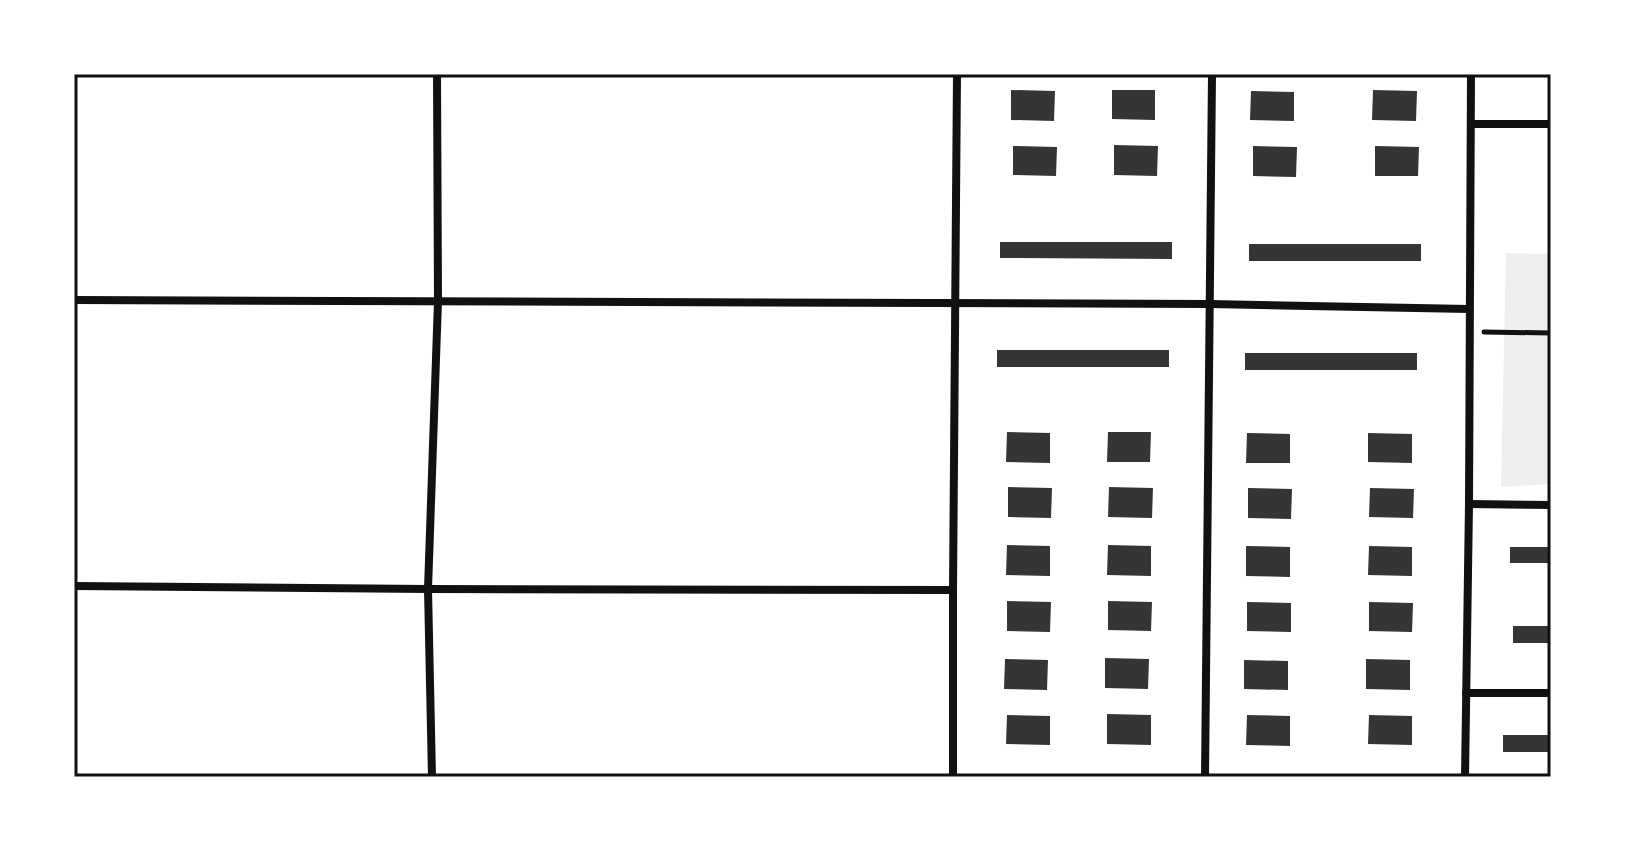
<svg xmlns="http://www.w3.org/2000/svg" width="1625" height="851" font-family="Poppins,sans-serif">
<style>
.green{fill:#eee}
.building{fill:#353535}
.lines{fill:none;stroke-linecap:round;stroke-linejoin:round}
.path{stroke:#111;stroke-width:5}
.minor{stroke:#111;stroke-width:8}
.neatline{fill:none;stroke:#111;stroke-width:3}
</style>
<rect width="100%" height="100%" fill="#fff"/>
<polygon class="green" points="1506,253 1551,254 1551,484 1501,487"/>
<g class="building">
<polygon points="1011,90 1055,91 1054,121 1011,120"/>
<polygon points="1112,90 1155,90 1155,120 1112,119"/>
<polygon points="1373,90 1417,91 1416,121 1372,120"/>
<polygon points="1251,91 1294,92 1294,121 1250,120"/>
<polygon points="1114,145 1158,146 1157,176 1114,175"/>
<polygon points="1013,146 1057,147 1056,176 1013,175"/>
<polygon points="1253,146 1297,147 1296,177 1253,176"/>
<polygon points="1375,146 1419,147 1418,176 1375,176"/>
<polygon points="1000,242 1172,242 1172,259 1000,258"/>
<rect x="1249" y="244" width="172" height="17"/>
<rect x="997" y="350" width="172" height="17"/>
<rect x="1245" y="353" width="172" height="17"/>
<polygon points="1007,432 1050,433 1050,463 1006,462"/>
<polygon points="1108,432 1151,432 1150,462 1107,462"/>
<polygon points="1247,433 1290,434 1290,463 1246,463"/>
<polygon points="1368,433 1412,434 1412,463 1368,462"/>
<polygon points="1008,487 1052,488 1051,518 1008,517"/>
<polygon points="1109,487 1153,488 1152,518 1108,517"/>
<polygon points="1248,488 1292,489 1291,519 1248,518"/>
<polygon points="1370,488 1414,489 1413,518 1369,517"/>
<polygon points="1007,545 1050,546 1050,576 1006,575"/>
<polygon points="1108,545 1151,546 1151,576 1107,575"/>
<polygon points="1246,546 1290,547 1290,577 1246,576"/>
<polygon points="1369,546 1412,547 1412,576 1368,575"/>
<rect x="1510" y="547" width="41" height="16"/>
<polygon points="1007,601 1051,602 1050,632 1007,631"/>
<polygon points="1108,601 1152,602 1151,631 1108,630"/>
<polygon points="1247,602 1291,603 1291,632 1247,631"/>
<polygon points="1369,602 1413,603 1412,632 1369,631"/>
<rect x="1513" y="626" width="38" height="17"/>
<polygon points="1105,658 1149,659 1148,689 1105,688"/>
<polygon points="1005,659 1048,660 1047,690 1004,689"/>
<polygon points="1366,659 1410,660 1410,690 1366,689"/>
<polygon points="1244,660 1288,661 1288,690 1244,689"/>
<polygon points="1107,714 1151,715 1151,745 1107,744"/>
<polygon points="1007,715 1050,716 1050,745 1006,744"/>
<polygon points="1247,715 1290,716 1290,746 1246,745"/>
<polygon points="1369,715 1412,716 1412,745 1368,744"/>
<rect x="1503" y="735" width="48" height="17"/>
</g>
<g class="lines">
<polyline class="path" points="1484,332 1551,333"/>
<g class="minor">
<polyline points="1471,124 1551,124"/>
<polyline points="74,300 1210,304 1469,309"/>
<polyline points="1469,504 1551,505"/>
<polyline points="74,586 428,589 953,590"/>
<polyline points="1466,693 1551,693"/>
<polyline points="432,777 428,589 438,301 437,74"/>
<polyline points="953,777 953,590 957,74"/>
<polyline points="1205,777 1212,74"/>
<polyline points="1465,777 1469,504 1471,74"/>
</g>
</g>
<rect width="1625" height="851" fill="none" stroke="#ffffff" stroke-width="152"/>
<rect x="76" y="76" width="1473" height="699" class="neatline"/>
</svg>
